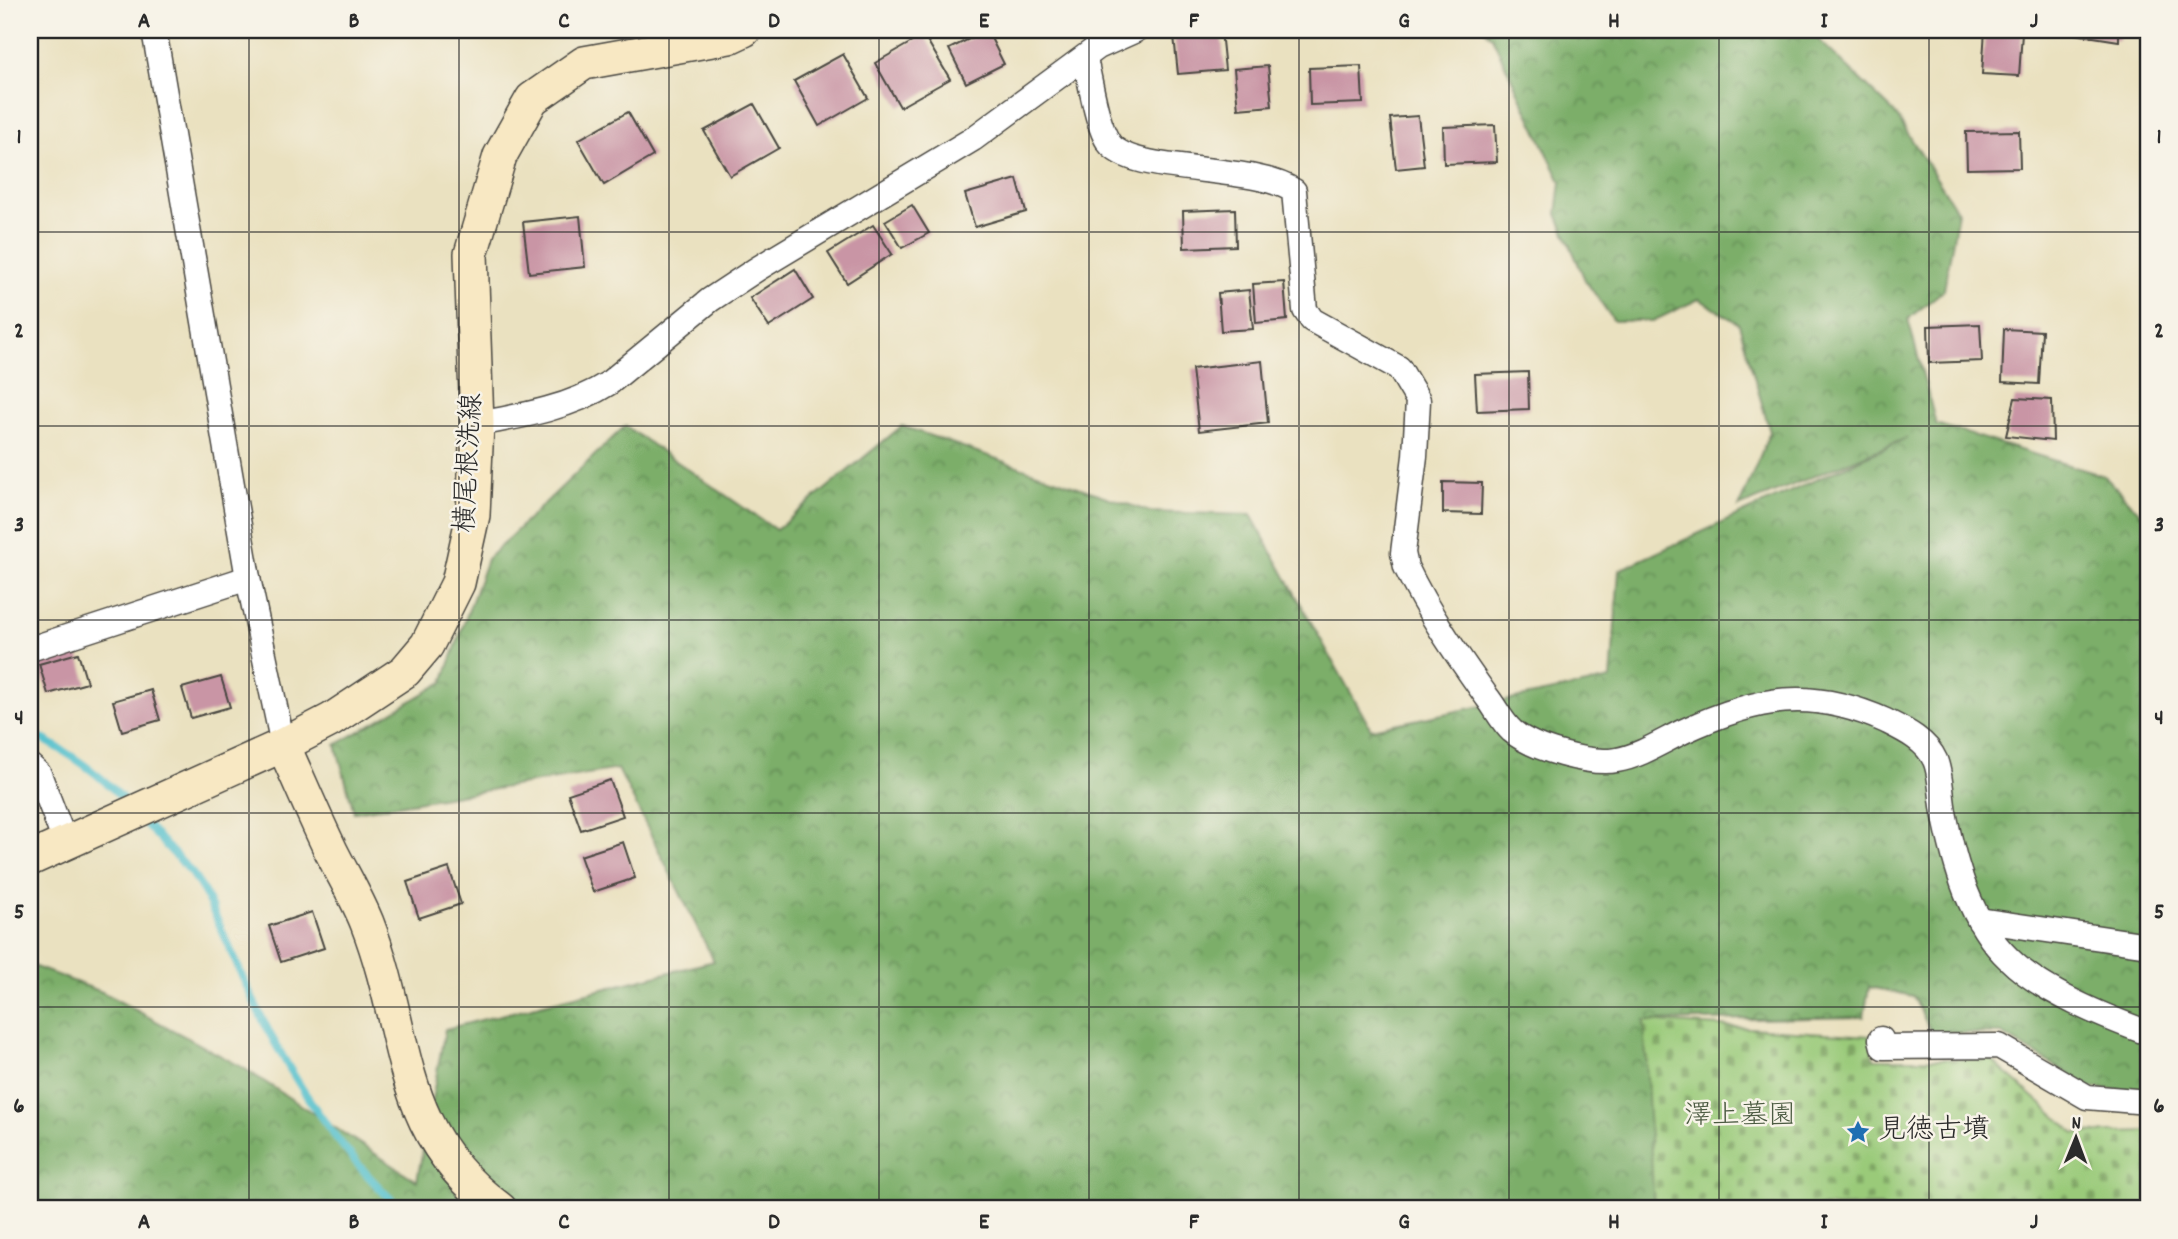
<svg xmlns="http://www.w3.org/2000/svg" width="2178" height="1239" font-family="Dekko,'Klee One',sans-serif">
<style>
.forest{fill:url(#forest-crowns);stroke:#536c4a;stroke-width:2}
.cemetery{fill:url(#cemetery-stones);stroke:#627a52;stroke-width:2}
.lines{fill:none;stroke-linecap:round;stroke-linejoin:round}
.stream{stroke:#53c0cc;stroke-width:8}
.building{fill:#c995a5}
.street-casing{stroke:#484641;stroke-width:27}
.secondary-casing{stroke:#484641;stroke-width:36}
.street{stroke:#fff;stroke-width:24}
.secondary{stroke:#f8e8c3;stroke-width:33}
.grid{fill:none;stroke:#2b2b2b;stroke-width:2;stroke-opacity:0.55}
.labels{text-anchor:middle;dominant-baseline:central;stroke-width:5;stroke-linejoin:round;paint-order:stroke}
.street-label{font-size:28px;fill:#2b2b2b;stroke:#f7f3e8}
.park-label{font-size:28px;fill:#4c5b42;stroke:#f7f3e8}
.poi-label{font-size:28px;fill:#2b2b2b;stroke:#f7f3e8;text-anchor:start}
.neatline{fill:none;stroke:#2b2b2b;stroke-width:2.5}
.grid-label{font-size:23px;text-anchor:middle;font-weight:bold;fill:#2b2b2b}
</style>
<defs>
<pattern id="forest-crowns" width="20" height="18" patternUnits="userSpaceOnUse" patternTransform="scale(1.75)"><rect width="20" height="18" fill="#7bae69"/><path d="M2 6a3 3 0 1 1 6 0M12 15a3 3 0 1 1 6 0" fill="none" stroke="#658e57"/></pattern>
<pattern id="cemetery-stones" width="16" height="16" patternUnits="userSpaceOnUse" patternTransform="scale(1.75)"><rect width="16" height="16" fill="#9aca79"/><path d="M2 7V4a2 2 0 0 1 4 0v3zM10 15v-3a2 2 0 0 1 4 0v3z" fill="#7ea463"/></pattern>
</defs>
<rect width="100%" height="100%" fill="#f7f3e8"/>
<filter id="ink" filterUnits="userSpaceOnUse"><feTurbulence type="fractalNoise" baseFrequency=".0143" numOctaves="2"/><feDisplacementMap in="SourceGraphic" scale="14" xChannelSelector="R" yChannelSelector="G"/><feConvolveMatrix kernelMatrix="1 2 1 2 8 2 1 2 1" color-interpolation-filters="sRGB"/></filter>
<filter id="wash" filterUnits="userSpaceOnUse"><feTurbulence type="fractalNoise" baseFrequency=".00686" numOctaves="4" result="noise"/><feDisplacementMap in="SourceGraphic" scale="28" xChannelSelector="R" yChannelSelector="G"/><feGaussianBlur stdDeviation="1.57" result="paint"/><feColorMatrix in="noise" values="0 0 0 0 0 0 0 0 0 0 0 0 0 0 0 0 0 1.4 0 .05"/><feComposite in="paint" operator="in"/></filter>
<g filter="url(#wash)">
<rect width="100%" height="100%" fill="#eae1c0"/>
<polygon class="forest" points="1485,30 1803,30 1818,39 1894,112 1958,212 1944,290 1908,319 1936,424 2104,476 2148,521 2148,1092 2092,1088 2002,1034 1931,1032 1913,996 1869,987 1864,1017 1645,1021 1654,1209 30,1209 30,965 102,992 242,1067 417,1181 445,1029 714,961 618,769 354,812 336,745 443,682 487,559 625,426 776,530 902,426 1150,512 1251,515 1371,729 1611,679 1619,570 1907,438 1739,507 1770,432 1739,324 1699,299 1653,321 1614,321 1585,280 1557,214 1561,182 1492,37"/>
<polygon class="cemetery" points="1644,1021 1870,1036 1874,1059 1990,1059 2075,1133 2148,1131 2148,1209 1885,1209 1881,1206 1654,1209"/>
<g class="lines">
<g class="stream">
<path d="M30 732C68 752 102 774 130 807"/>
<path d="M139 817 192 873 204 892C228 941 248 995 275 1043 308 1103 351 1163 401 1209"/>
</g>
</g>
<g id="blocks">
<g class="building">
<polygon points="987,30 1004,64 966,83 949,49"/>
<polygon points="1985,30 2022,33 2019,76 1982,74"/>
<polygon points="2055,30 2119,30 2119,41 2055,31"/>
<polygon points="1221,31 1225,70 1178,74 1174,36"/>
<polygon points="924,35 950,79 900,107 875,63"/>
<polygon points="843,54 868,98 819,126 794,81"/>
<polygon points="1268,66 1272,106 1238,109 1234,69"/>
<polygon points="1361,66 1363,103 1310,105 1309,68"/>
<polygon points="754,104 779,148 730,176 704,131"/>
<polygon points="628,112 653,156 604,185 578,140"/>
<polygon points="1418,116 1424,166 1396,169 1390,118"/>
<polygon points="1495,125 1497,162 1444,164 1443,127"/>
<polygon points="2019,131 2020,168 1967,169 1966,132"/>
<polygon points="1017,179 1026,212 975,227 965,194"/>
<polygon points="912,205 929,233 902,248 885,221"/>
<polygon points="1235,209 1236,246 1184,248 1183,211"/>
<polygon points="580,216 585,267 529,273 523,222"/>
<polygon points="873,225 892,254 847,283 828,253"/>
<polygon points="795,269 813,299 769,327 750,298"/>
<polygon points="1284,282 1287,320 1256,323 1253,284"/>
<polygon points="1249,290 1253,329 1221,331 1218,293"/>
<polygon points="1980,324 1982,361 1929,363 1928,326"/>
<polygon points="2004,329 2042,331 2039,384 2002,382"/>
<polygon points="1262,361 1268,423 1199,431 1192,369"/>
<polygon points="1528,372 1529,409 1477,411 1475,374"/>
<polygon points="2015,398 2052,400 2053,441 2006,436"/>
<polygon points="1443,482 1482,483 1481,514 1443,513"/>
<polygon points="78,653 87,683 48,694 39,664"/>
<polygon points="221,677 230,707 191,718 182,688"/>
<polygon points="151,690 160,720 122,731 113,701"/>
<polygon points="610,780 623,816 581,830 568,794"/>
<polygon points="30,790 37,799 30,805"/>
<polygon points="623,842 635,878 593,892 580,856"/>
<polygon points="449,868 461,904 419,918 407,882"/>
<polygon points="312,912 324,948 281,962 269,926"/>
</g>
</g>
</g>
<g filter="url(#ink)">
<use href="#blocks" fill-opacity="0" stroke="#484641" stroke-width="2"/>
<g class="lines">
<g class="street-casing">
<g id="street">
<polyline points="154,30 248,578 283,745"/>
<path d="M1085 60C1091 82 1096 124 1109 143 1132 176 1253 163 1294 191L1305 310 1312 320 1399 368 1418 400 1415 456 1403 553 1406 567C1428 613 1457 655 1487 697 1495 707 1502 722 1512 731 1533 749 1590 765 1617 760 1640 756 1663 741 1684 731 1757 697 1811 687 1886 721 1904 730 1926 740 1935 760 1941 774 1941 796 1944 812 1954 863 1970 922 2009 959 2042 992 2105 1017 2148 1033"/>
<path d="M477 424C522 416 570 408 609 383L710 300 757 269 973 139 1098 47 1136 30"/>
<polyline points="30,649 248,578"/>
<polyline points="30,766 39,774 65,842"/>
<polyline points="1979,920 2148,945"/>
<polyline points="1881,1039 1883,1047 1999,1046 2087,1097 2148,1102"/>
</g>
</g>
<g class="secondary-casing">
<g id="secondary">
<path d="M283 745C299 780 314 816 331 851 343 875 357 898 367 923 410 1033 393 1131 500 1209"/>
<polyline points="30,859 283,745 331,720 405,671 427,645 458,583 473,515 477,424 471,254 500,156 532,99 584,63 729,37 744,30"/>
</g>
</g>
<use href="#street" class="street"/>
<use href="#secondary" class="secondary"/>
</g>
</g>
<path class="grid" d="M249 30V1209M459 30V1209M669 30V1209M879 30V1209M1089 30V1209M1299 30V1209M1509 30V1209M1719 30V1209M1929 30V1209M30 232H2148M30 426H2148M30 620H2148M30 813H2148M30 1007H2148"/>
<defs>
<g id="sight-bare" transform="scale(1.89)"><path d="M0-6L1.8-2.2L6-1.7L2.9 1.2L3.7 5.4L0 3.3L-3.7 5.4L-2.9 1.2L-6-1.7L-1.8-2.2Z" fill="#1f6fb2" stroke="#f7f3e8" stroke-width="2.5" paint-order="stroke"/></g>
</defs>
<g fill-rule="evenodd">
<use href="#sight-bare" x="1858" y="1132"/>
</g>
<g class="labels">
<g class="street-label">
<text transform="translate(471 463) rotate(-87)">横尾根洗線</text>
</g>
<g class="park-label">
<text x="1740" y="1118">澤上墓園</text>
</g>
<g class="poi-label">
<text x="1878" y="1132">見徳古墳</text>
</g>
</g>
<rect width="2178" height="1239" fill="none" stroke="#f7f3e8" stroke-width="77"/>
<g transform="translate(2076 1138) rotate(1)" stroke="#f7f3e8" stroke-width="5" paint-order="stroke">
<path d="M0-5L12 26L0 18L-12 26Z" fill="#2b2b2b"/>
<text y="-10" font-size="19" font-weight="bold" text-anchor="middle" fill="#2b2b2b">N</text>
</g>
<rect x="38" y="38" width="2102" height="1162" class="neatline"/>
<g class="grid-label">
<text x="144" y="27">A</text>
<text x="354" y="27">B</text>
<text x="564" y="27">C</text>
<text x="774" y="27">D</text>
<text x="984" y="27">E</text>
<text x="1194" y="27">F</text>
<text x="1404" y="27">G</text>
<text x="1614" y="27">H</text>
<text x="1824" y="27">I</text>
<text x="2034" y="27">J</text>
<text x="19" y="143">1</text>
<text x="2159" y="143">1</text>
<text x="19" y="337">2</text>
<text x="2159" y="337">2</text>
<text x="19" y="531">3</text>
<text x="2159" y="531">3</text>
<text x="19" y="724">4</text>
<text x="2159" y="724">4</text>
<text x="19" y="918">5</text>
<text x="2159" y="918">5</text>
<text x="19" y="1112">6</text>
<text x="2159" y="1112">6</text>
<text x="144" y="1228">A</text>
<text x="354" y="1228">B</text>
<text x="564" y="1228">C</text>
<text x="774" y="1228">D</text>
<text x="984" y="1228">E</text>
<text x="1194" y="1228">F</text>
<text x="1404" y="1228">G</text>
<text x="1614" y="1228">H</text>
<text x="1824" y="1228">I</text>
<text x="2034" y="1228">J</text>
</g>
</svg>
